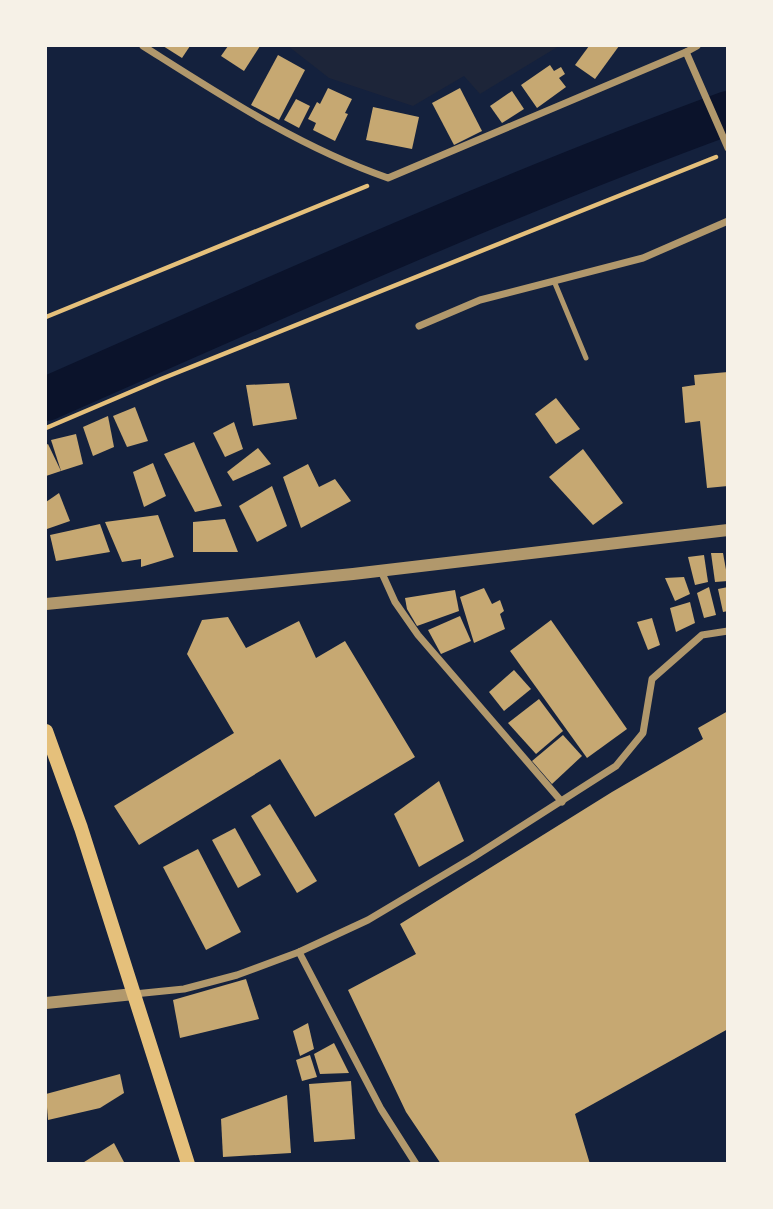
<svg xmlns="http://www.w3.org/2000/svg" width="773" height="1209" font-family="Ubuntu,sans-serif">
<style>
.green{fill:#1d2539}
.lines{fill:none;stroke-linecap:round;stroke-linejoin:round}
.river{stroke:#0b132b;stroke-width:44}
.building{fill:#c6a872}
.path{stroke:#e5c07b;stroke-width:4.5}
.service{stroke:#b1986c;stroke-width:5}
.minor{stroke:#b1986c;stroke-width:7}
.tertiary{stroke:#b1986c;stroke-width:12}
.secondary{stroke:#e5c07b;stroke-width:14}
</style>
<rect width="100%" height="100%" fill="#14213d"/>
<polygon class="green" points="288,46 559,46 480,94 464,76 413,106 329,78"/>
<g class="lines">
<path class="river" d="M46 399C271 300 496 198 728 113"/>
</g>
<g class="building">
<polygon points="163,46 190,46 182,58"/>
<polygon points="228,46 260,46 244,71 221,56"/>
<polygon points="589,46 619,46 595,79 575,65"/>
<polygon points="278,55 305,70 279,120 251,105"/>
<polygon points="550,65 554,71 561,67 565,74 559,78 566,87 537,108 521,85"/>
<polygon points="328,88 352,99 345,113 348,114 335,141 313,130 316,123 308,119 317,102 320,104"/>
<polygon points="460,88 482,131 454,145 432,103"/>
<polygon points="512,91 524,109 502,123 490,106"/>
<polygon points="296,99 310,106 299,128 284,120"/>
<polygon points="373,107 419,117 412,149 366,140"/>
<polygon points="728,372 728,486 707,488 700,421 685,423 682,387 695,385 694,375"/>
<polygon points="289,383 297,419 253,426 246,385"/>
<polygon points="556,398 580,429 556,444 535,414"/>
<polygon points="135,407 148,441 127,447 113,416"/>
<polygon points="108,416 114,447 93,456 83,427"/>
<polygon points="234,422 243,449 225,457 213,433"/>
<polygon points="76,434 83,464 61,471 51,440"/>
<polygon points="194,442 222,506 195,512 164,454"/>
<polygon points="48,444 61,471 46,476 46,445"/>
<polygon points="258,448 271,464 233,481 227,472"/>
<polygon points="583,449 623,503 593,525 549,477"/>
<polygon points="153,463 166,496 144,507 133,472"/>
<polygon points="308,464 319,487 335,479 351,501 301,528 283,477"/>
<polygon points="272,486 287,526 257,542 239,506"/>
<polygon points="59,493 70,521 47,529 46,502"/>
<polygon points="158,515 174,557 141,567 141,559 122,562 105,522"/>
<polygon points="225,519 238,552 193,552 193,522"/>
<polygon points="100,524 110,552 56,561 50,535"/>
<polygon points="711,553 723,553 728,581 715,582"/>
<polygon points="704,555 708,582 695,585 688,557"/>
<polygon points="684,577 690,594 675,601 665,578"/>
<polygon points="709,587 716,615 704,618 697,593"/>
<polygon points="728,587 728,611 723,612 718,589"/>
<polygon points="484,588 492,604 500,600 504,611 500,614 505,629 474,643 460,597"/>
<polygon points="455,590 459,611 417,626 407,609 405,598"/>
<polygon points="690,602 695,623 676,632 670,608"/>
<polygon points="460,616 471,641 441,654 428,630"/>
<polygon points="228,617 246,648 299,621 316,658 345,641 415,757 315,817 280,759 139,845 114,806 234,733 187,654 202,620"/>
<polygon points="652,618 660,645 648,650 637,622"/>
<polygon points="551,620 627,729 587,758 510,651"/>
<polygon points="514,670 531,689 504,711 489,692"/>
<polygon points="539,699 563,731 536,754 508,723"/>
<polygon points="728,711 728,1029 575,1114 590,1164 441,1164 406,1112 348,990 416,954 400,924 612,792 703,739 698,728"/>
<polygon points="563,735 582,756 552,784 532,761"/>
<polygon points="439,781 464,841 419,867 394,814"/>
<polygon points="270,804 317,881 297,893 251,816"/>
<polygon points="235,828 261,875 238,888 212,840"/>
<polygon points="198,849 241,932 206,950 163,867"/>
<polygon points="246,979 259,1019 180,1038 173,1000"/>
<polygon points="308,1023 314,1049 300,1056 293,1031"/>
<polygon points="334,1043 349,1073 320,1074 314,1054"/>
<polygon points="310,1055 317,1077 302,1081 296,1060"/>
<polygon points="120,1074 124,1093 100,1108 48,1120 46,1094"/>
<polygon points="351,1081 355,1139 314,1142 309,1084"/>
<polygon points="287,1095 291,1153 223,1157 221,1119"/>
<polygon points="114,1143 125,1164 81,1164"/>
</g>
<g class="lines">
<g class="path">
<polyline points="46,317 367,186"/>
<polyline points="46,428 161,379 716,157"/>
</g>
<polyline class="service" points="554,281 586,358"/>
<g class="minor">
<path d="M143 46C222 96 299 147 388 178L686 52"/>
<polyline points="697,46 686,52 728,148"/>
<polyline points="419,326 480,300 643,258 728,221"/>
<polyline points="381,571 395,602 418,635 562,802"/>
<polyline points="299,952 381,1109 416,1164"/>
<polyline points="134,994 184,989 237,975 299,952 368,920 472,858 616,766 643,733 652,679 702,635 728,631"/>
</g>
<g class="tertiary">
<polyline points="46,604 353,574 728,530"/>
<polyline points="46,1003 134,994"/>
</g>
<polyline class="secondary" points="46,731 81,828 188,1164"/>
</g>
<rect width="773" height="1209" fill="none" stroke="#f6f1e7" stroke-width="94"/>
</svg>
